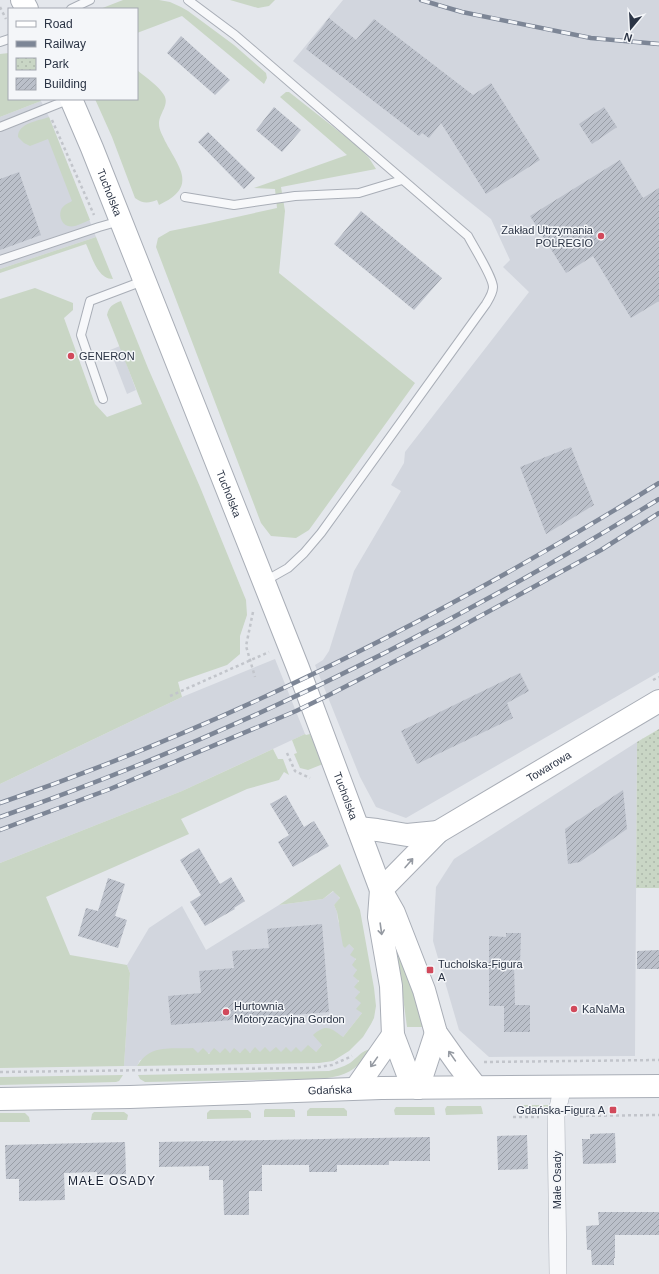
<svg xmlns="http://www.w3.org/2000/svg" width="659" height="1274" font-family="Arial,sans-serif">
<style>
.built{fill:#d2d6de}
.grass{fill:#c9d6c5}
.park{fill:url(#park-dots)}
.building{fill:url(#building-hatch)}
.lines{fill:none;stroke-linecap:round;stroke-linejoin:round}
.lane-casing{stroke:#a9aeb7;stroke-width:10}
.street-casing{stroke:#a9aeb7;stroke-width:18}
.secondary-casing{stroke:#a9aeb7;stroke-width:24}
.path{stroke:#c2c5cb;stroke-width:2.5;stroke-dasharray:3 3;stroke-linecap:butt}
.lane{stroke:#f7f8fa;stroke-width:8}
.street{stroke:#f7f8fa;stroke-width:17}
.secondary{stroke:#fff;stroke-width:22}
.rail-casing{stroke:#7d8696;stroke-width:4.5}
.rail{stroke:#f4f6f9;stroke-width:3;stroke-dasharray:9;stroke-linecap:butt}
.oneway{stroke:#959aa2}
.poi-dot{fill:#d1495b;stroke:#f4f6f9;stroke-width:1.5}
.labels{text-anchor:middle;dominant-baseline:central;stroke-width:3;stroke-linejoin:round;paint-order:stroke}
.street-label{font-size:11px;fill:#2b3445;stroke:#f4f6f9}
.poi-label{font-size:11px;fill:#2b3445;stroke:#f4f6f9;text-anchor:start}
.neighbourhood-label{font-size:12px;letter-spacing:1px;fill:#1d2536;stroke:#f4f6f9}
</style>
<defs>
<pattern id="park-dots" width="8" height="8" patternUnits="userSpaceOnUse"><rect width="8" height="8" fill="#c9d6c5"/><path d="M2 2h.1M6 6h.1" fill="none" stroke="#adb8ab" stroke-width="1.8" stroke-linecap="round"/></pattern>
<pattern id="building-hatch" width="6" height="6" patternUnits="userSpaceOnUse"><rect width="6" height="6" fill="#bbc0ca"/><path d="M-1 1l2-2M0 6l6-6M5 7l2-2" fill="none" stroke="#989da6"/></pattern>
</defs>
<rect width="100%" height="100%" fill="#e4e7ec"/>
<g class="built">
<polygon points="343,0 659,0 659,672 406,818 376,807 360,777 315,665 323,660 329,651 354,571 401,491 391,485 404,463 405,452 529,292 503,267 510,260 491,219 293,61"/>
<polygon points="41,101 49,117 96,237 0,269 0,117"/>
<polygon points="120,346 136,390 127,394 110,350"/>
<polygon points="275,659 305,734 182,791 0,863 0,784 182,697"/>
<polygon points="637,742 635,1056 489,1057 459,1030 433,941 436,887 454,859"/>
<polygon points="334,891 340,899 334,905 337,912 338,921 349,944 354,949 361,1003 362,1013 343,1037 322,1045 316,1052 198,1053 140,1060 137,1066 124,1066 130,973 127,965 149,928 182,906 206,950 279,905 323,899"/>
</g>
<g class="grass">
<polygon points="123,0 159,0 170,2 181,7 188,11 234,45 266,73 267,78 264,84 182,16 137,33 137,9 100,9"/>
<polygon points="230,0 275,0 269,6 258,8"/>
<polygon points="9,53 9,99 40,99 41,101 0,117 0,54"/>
<path d="M137 70C145 77 159 86 164 95 170 105 159 113 159 124 159 130 163 136 165 141 180 169 198 187 159 205L157 200C149 203 143 204 135 198L112 137 95 99H137Z"/>
<polygon points="286,92 289,92 360,148 369,158 376,169 281,187 285,211 279,273 415,383 309,530 296,538 271,536 261,523 156,247 158,238 170,231 205,224 277,208 275,189 254,188 347,155 280,97"/>
<path d="M49 117 90 220C84 222 75 228 68 226 61 224 58 214 62 208 65 204 69 203 72 201L48 139 30 146 24 143 18 137C18 123 38 121 49 117Z"/>
<path d="M96 237 113 279C97 279 92 256 86 244L0 273V269Z"/>
<path d="M35 288 73 303V310L64 318 95 404 107 417 142 404 107 315C109 306 113 304 121 301L148 368 200 487 246 600 247 615 240 636V654L227 665 178 682 182 697 0 784V299Z"/>
<polygon points="305,734 306,735 310,734 323,764 308,770 300,768 294,754 297,753 292,740"/>
<polygon points="273,749 278,759 283,759 289,775 284,772 279,780 247,789 181,819 189,834 46,897 70,955 127,965 130,973 124,1066 0,1068 0,863 182,791"/>
<path d="M340 864 360 910 374 988 376 1006 374 1018 371 1024 363 1037 349 1051 333 1061 319 1063 137 1066C150 1044 170 1049 193 1048L198 1053 203 1048 209 1054 214 1048 220 1053 225 1048 230 1053 234 1048 240 1053 245 1048 250 1053 255 1047 260 1052 265 1047 270 1052 276 1047 281 1052 286 1047 291 1052 296 1047 301 1052 308 1045 316 1052 322 1045 313 1035C326 1023 331 1028 343 1037L362 1013 356 1009 361 1003 355 998 360 992 354 987 359 981 353 976 357 970 352 965 356 959 350 955 354 949 349 944 345 948 343 946 337 912 334 905 340 898 333 891 323 899 279 905Z"/>
<polygon points="400,950 427,1027 407,1027 397,953"/>
<path d="M371 1049C367 1054 364 1060 359 1064 348 1076 331 1078 315 1079L145 1082 140 1079 138 1075 329 1071C336 1069 343 1067 350 1063 357 1058 362 1050 371 1049Z"/>
<polygon points="123,1075 119,1081 116,1082 0,1085 0,1077"/>
<polygon points="520,1105 552,1105 550,1113 528,1113 521,1108"/>
<polygon points="447,1106 481,1106 482,1109 483,1114 446,1115 445,1109"/>
<polygon points="396,1107 434,1107 435,1115 395,1115 394,1110"/>
<polygon points="310,1108 344,1108 347,1111 347,1116 307,1116 307,1111"/>
<polygon points="265,1109 293,1109 295,1111 295,1117 264,1117 264,1111"/>
<polygon points="210,1110 248,1110 251,1113 251,1118 207,1119 207,1113"/>
<polygon points="94,1112 124,1112 128,1115 127,1120 91,1120 92,1114"/>
<polygon points="0,1113 25,1113 29,1117 30,1122 0,1122"/>
</g>
<polygon class="park" points="659,729 659,888 636,888 637,742"/>
<g class="building">
<polygon points="329,18 356,40 374,19 473,95 491,83 540,160 486,194 441,123 429,138 422,133 419,136 306,49"/>
<polygon points="181,36 230,80 215,95 167,53"/>
<polygon points="274,107 301,130 282,152 256,130"/>
<polygon points="604,107 617,127 592,144 579,124"/>
<polygon points="208,132 255,178 244,189 198,142"/>
<polygon points="620,160 643,198 659,188 659,301 631,318 593,256 566,273 530,216"/>
<polygon points="19,172 41,235 0,250 0,179"/>
<polygon points="361,211 442,278 414,310 334,244"/>
<polygon points="571,447 594,505 546,534 520,467"/>
<polygon points="520,673 529,691 507,703 513,718 417,764 401,731"/>
<polygon points="623,790 627,829 580,862 568,864 565,829"/>
<polygon points="286,795 304,827 314,821 329,846 293,867 278,842 289,835 270,804"/>
<polygon points="199,848 220,884 231,877 245,901 234,908 235,909 205,926 190,902 201,895 180,860"/>
<polygon points="108,878 125,884 115,916 127,920 118,948 78,936 86,908 98,911"/>
<polygon points="322,924 329,1012 171,1025 168,996 201,993 199,971 234,968 232,951 269,948 267,929"/>
<polygon points="506,933 521,933 520,964 514,964 515,1005 530,1005 530,1032 504,1032 504,1006 489,1006 489,936 506,937"/>
<polygon points="659,950 659,969 637,969 637,951"/>
<polygon points="615,1133 616,1163 583,1164 582,1139 590,1139 590,1134"/>
<polygon points="527,1135 528,1169 498,1170 497,1136"/>
<polygon points="430,1137 430,1161 389,1161 389,1165 337,1165 337,1172 309,1172 309,1165 262,1165 262,1191 249,1191 249,1215 224,1215 223,1180 209,1180 209,1166 159,1167 159,1142"/>
<polygon points="125,1142 126,1174 97,1175 97,1172 64,1173 65,1200 19,1201 19,1179 6,1179 5,1145"/>
<polygon points="598,1212 659,1212 659,1235 615,1235 615,1258 614,1258 614,1265 592,1265 591,1250 587,1250 586,1226 599,1225"/>
</g>
<g class="lines">
<g class="lane-casing">
<g id="lane">
<path d="M188 0 235 35 468 236C473 246 493 277 493 287 493 293 489 299 486 304L321 533 304 553 288 568 265 581"/>
<polyline points="71,9 90,0"/>
<polyline points="0,42 9,39"/>
<polyline points="0,127 70,99"/>
<polyline points="185,197 234,205 295,196 359,193 402,180"/>
<polyline points="0,260 99,227 120,221"/>
<polyline points="103,399 81,335 90,301 143,281"/>
</g>
</g>
<g class="street-casing">
<polyline id="street" points="558,1274 556,1116 563,1086"/>
</g>
<g class="secondary-casing">
<g id="secondary">
<polyline points="22,0 27,9"/>
<path id="s1" d="M71 99 92 148 298 668 381 890 394 913 424 990 436 1033 458 1064 476 1087"/>
<polyline points="358,828 377,830 407,835 438,832"/>
<path id="s2" d="M381 890 438 832 659 701"/>
<polyline points="381,890 379,917 391,986 393,1035 407,1072 418,1088"/>
<polyline points="356,1088 393,1035"/>
<polyline points="418,1088 436,1033"/>
<path id="s3" d="M0 1099 130 1097 381 1088 659 1086"/>
</g>
</g>
<g class="path">
<polyline points="0,7 6,19"/>
<polyline points="52,120 94,215"/>
<polyline points="253,612 246,646 255,677"/>
<polyline points="653,680 659,677"/>
<polyline points="170,696 269,652"/>
<polyline points="287,753 295,771 310,778"/>
<polyline points="484,1062 659,1060"/>
<polyline points="0,1072 313,1068 332,1065 352,1056"/>
<polyline points="574,1116 659,1115"/>
<polyline points="513,1117 539,1117"/>
</g>
<use href="#lane" class="lane"/>
<use href="#street" class="street"/>
<use href="#secondary" class="secondary"/>
<g class="rail-casing">
<g id="rail">
<polyline points="421,0 462,12 591,38 659,44"/>
<path d="M0 803C232 724 451 612 659 483"/>
<path d="M0 817C231 737 451 627 659 499"/>
<polyline points="0,830 110,789 296,711 327,696 442,637 601,550 659,513"/>
</g>
</g>
<use href="#rail" class="rail"/>
</g>
<defs><path id="oneway-shaft" d="M-6 0H5M1.5-3L5.5 0L1.5 3" fill="none" stroke-width="1.6" stroke-linecap="round" stroke-linejoin="round"/></defs>
<g class="oneway">
<use href="#oneway-shaft" transform="translate(409 863) rotate(-49)"/>
<use href="#oneway-shaft" transform="translate(381 929) rotate(82)"/>
<use href="#oneway-shaft" transform="translate(452 1056) rotate(-125)"/>
<use href="#oneway-shaft" transform="translate(374 1062) rotate(125)"/>
</g>
<g class="poi-dot">
<circle cx="601" cy="236" r="4"/>
<circle cx="71" cy="356" r="4"/>
<rect x="426" y="966" width="8" height="8" rx="2"/>
<circle cx="574" cy="1009" r="4"/>
<circle cx="226" cy="1012" r="4"/>
<rect x="609" y="1106" width="8" height="8" rx="2"/>
</g>
<g class="labels">
<g class="street-label">
<text stroke="none"><textPath href="#s1" startOffset="101">Tucholska</textPath></text>
<text stroke="none"><textPath href="#s1" startOffset="425">Tucholska</textPath></text>
<text stroke="none"><textPath href="#s2" startOffset="210">Towarowa</textPath></text>
<text stroke="none"><textPath href="#s1" startOffset="749">Tucholska</textPath></text>
<text stroke="none"><textPath href="#s3" startOffset="330">Gdańska</textPath></text>
<text transform="translate(557 1180) rotate(-90)">Małe Osady</text>
</g>
<g class="poi-label">
<text x="593" y="230" text-anchor="end">Zakład Utrzymania<tspan x="593" dy="13">POLREGIO</tspan></text>
<text x="79" y="356">GENERON</text>
<text x="438" y="964">Tucholska-Figura<tspan x="438" dy="13">A</tspan></text>
<text x="234" y="1006">Hurtownia<tspan x="234" dy="13">Motoryzacyjna Gordon</tspan></text>
<text x="582" y="1009">KaNaMa</text>
<text x="605" y="1110" text-anchor="end">Gdańska-Figura A</text>
</g>
<g class="neighbourhood-label">
<text x="112" y="1181">MAŁE OSADY</text>
</g>
</g>
<rect x="8" y="8" width="130" height="92" fill="#f4f6f9" stroke="#a4a8b1"/>
<rect x="16" y="21" width="20" height="6" fill="#ffffff" stroke="#a4a8b1"/>
<text x="44" y="28" font-size="12" fill="#2b3445">Road</text>
<rect x="16" y="41" width="20" height="6" fill="#7d8696" stroke="#a4a8b1"/>
<text x="44" y="48" font-size="12" fill="#2b3445">Railway</text>
<rect x="16" y="58" width="20" height="12" fill="url(#park-dots)" stroke="#a4a8b1"/>
<text x="44" y="68" font-size="12" fill="#2b3445">Park</text>
<rect x="16" y="78" width="20" height="12" fill="url(#building-hatch)" stroke="#a4a8b1"/>
<text x="44" y="88" font-size="12" fill="#2b3445">Building</text>
<g transform="translate(631 28) rotate(198)" stroke="#f4f6f9" stroke-width="3" paint-order="stroke">
<path d="M0-3L7 15L0 10L-7 15Z" fill="#2b3445"/>
<text y="-6" font-size="11" font-weight="bold" text-anchor="middle" fill="#2b3445">N</text>
</g>
</svg>
